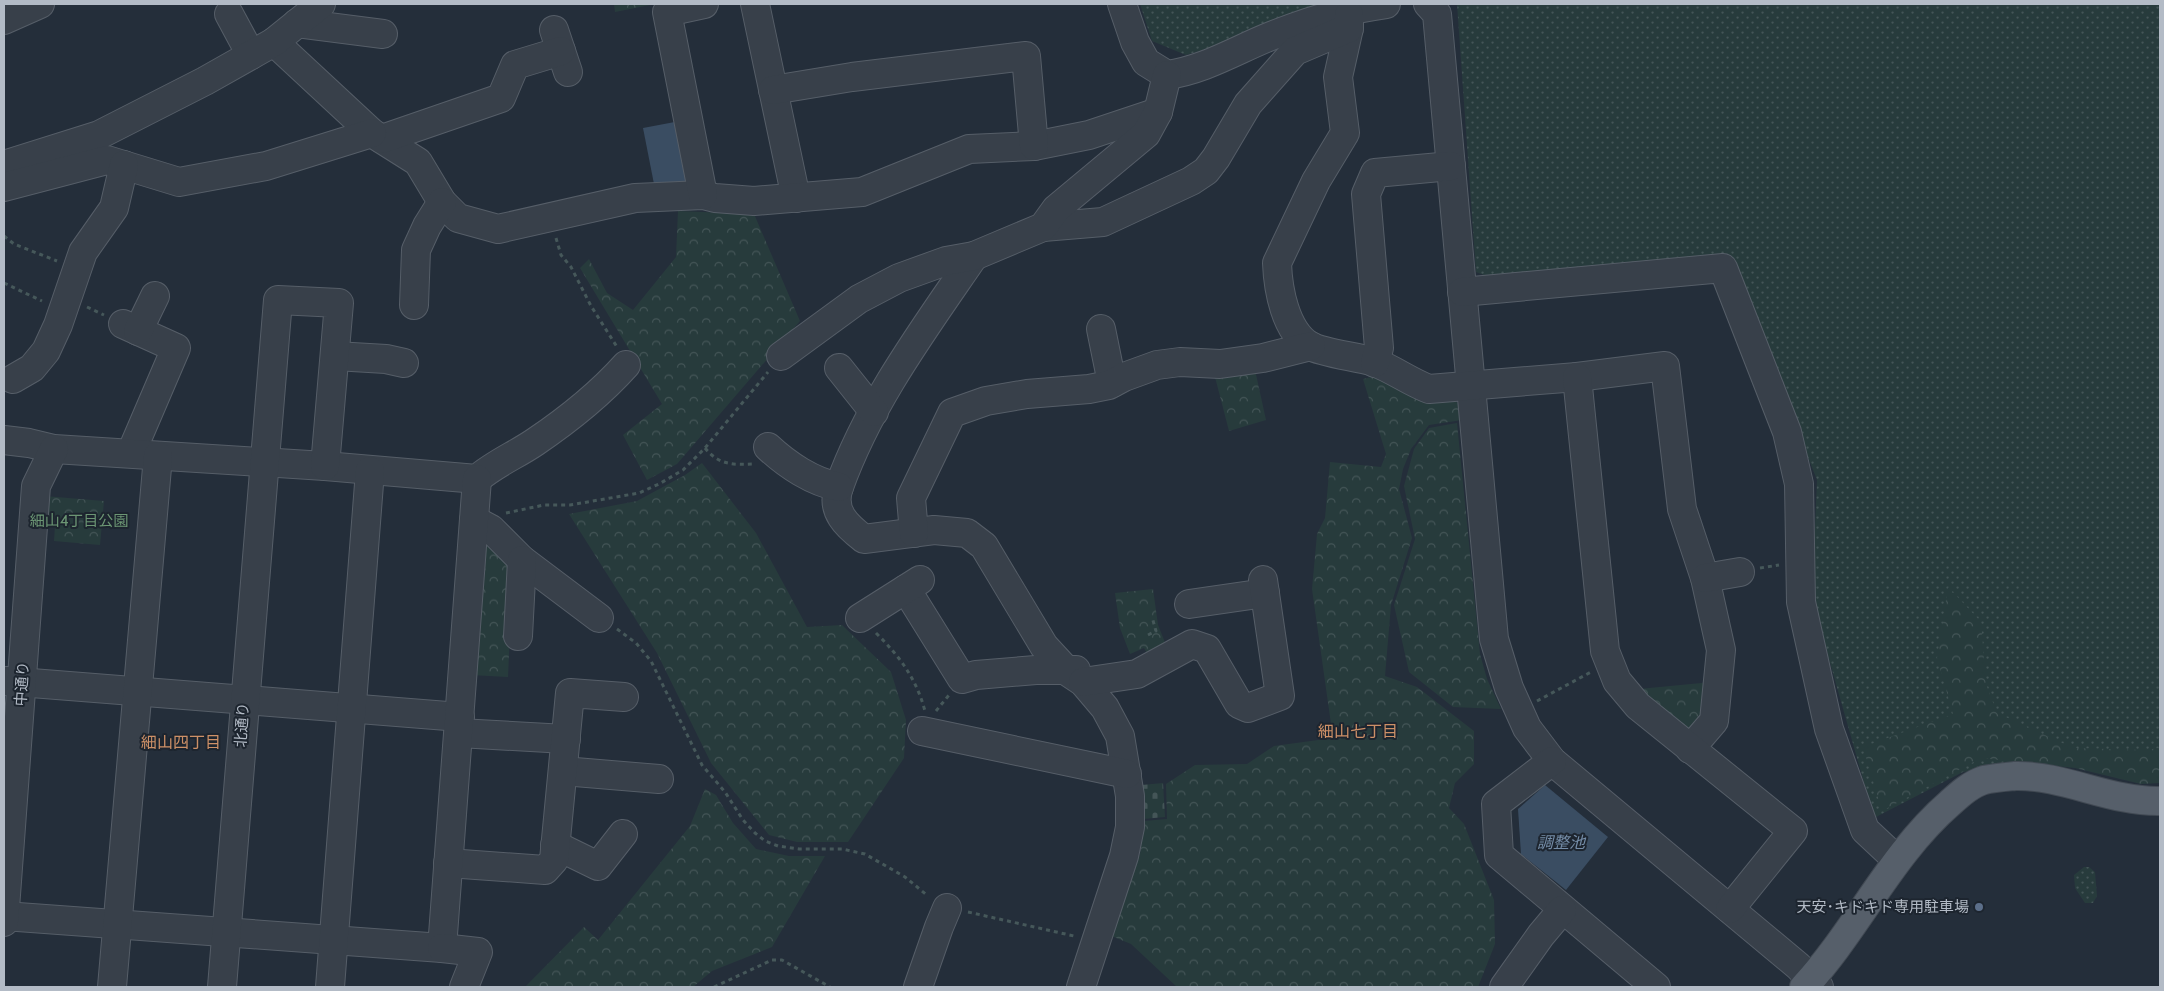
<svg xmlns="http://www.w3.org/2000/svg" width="2164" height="991" font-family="Cabin,'Noto Sans JP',sans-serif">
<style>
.grass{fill:url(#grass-dots)}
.forest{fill:url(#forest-crowns)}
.cemetery{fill:url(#cemetery-stones)}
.water{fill:#3a4d62}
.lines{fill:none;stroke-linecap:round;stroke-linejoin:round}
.minor-casing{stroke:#565e68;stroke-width:30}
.major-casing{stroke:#414953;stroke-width:30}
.path{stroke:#46585a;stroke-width:3;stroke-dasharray:4 4;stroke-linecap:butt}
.minor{stroke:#38404a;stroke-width:28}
.major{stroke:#565f6a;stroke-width:28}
.service-dot{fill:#5c6f8a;stroke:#1d252f;stroke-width:2}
.labels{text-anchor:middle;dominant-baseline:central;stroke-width:4;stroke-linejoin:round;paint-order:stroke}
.park-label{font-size:15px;fill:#6c9674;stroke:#1d252f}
.street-label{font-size:15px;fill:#b3bbc6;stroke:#1d252f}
.poi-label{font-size:15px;fill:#b3bbc6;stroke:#1d252f;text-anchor:end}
.neighbourhood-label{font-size:16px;fill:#cd9067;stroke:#1d252f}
.water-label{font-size:16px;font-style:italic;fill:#758da8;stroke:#1d252f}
</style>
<defs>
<pattern id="grass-dots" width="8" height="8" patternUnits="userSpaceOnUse" patternTransform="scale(1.25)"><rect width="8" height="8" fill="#273b3c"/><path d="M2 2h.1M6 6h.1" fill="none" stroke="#445557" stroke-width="1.8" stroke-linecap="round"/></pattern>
<pattern id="forest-crowns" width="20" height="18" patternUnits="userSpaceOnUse" patternTransform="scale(1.25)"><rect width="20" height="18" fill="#273b3c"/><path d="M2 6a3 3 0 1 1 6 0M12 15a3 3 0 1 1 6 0" fill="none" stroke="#445557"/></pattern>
<pattern id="cemetery-stones" width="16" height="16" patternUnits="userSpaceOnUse" patternTransform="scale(1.25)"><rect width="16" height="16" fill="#273b3c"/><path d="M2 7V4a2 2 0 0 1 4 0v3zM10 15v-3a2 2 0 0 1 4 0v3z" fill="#445557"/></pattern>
</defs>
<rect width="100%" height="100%" fill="#242e3a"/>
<g class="grass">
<polygon points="1140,4 1354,4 1186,55 1152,41"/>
<polygon points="1457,4 2160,4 2160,778 2050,763 1963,772 1874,818 1812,599 1817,480 1729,256 1489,277 1476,272"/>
<polygon points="2084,867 2089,867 2095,872 2097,896 2093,903 2085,903 2075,888 2074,875"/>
</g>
<g class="forest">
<polygon points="614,4 655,4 615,12"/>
<polygon points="678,211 754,214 800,321 677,464 647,480 623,435 662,404 580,268 589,259 607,293 633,310 676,257"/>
<polygon points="1255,370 1266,420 1229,431 1214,373"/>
<polygon points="1375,376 1451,398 1459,404 1462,420 1429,425 1411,449 1403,469 1399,489 1412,538 1391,605 1385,676 1417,687 1474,731 1474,764 1455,783 1449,808 1464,824 1494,900 1495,944 1478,987 1177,987 1131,944 1109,935 1140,854 1144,821 1167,819 1166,784 1195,765 1247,764 1274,746 1333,738 1312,589 1317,534 1325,518 1330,462 1381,467 1386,454 1363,379"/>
<polygon points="1457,423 1480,654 1487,679 1501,709 1453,707 1409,672 1394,605 1415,539 1404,486 1414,449 1429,428"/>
<polygon points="702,463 756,533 807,627 842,625 891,672 906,720 904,758 848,842 797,842 769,835 711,763 657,653 569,514 637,501 685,475"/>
<polygon points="44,496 104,501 100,545 54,541 55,526 42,524"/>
<polygon points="480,534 513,562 508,677 471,675"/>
<polygon points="1948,587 1981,622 1986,684 1997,713 2073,748 2144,750 2160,748 2160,783 2141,784 2075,768 1981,758 1882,811 1863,747 1953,714 1937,658"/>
<polygon points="1153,589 1158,625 1168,650 1151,661 1144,648 1130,654 1120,628 1115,593"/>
<polygon points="1712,682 1710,718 1689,734 1639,689"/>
<polygon points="705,789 716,795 733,823 756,849 789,856 825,856 772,947 712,971 693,987 525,987 584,927 598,940 690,826"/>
</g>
<polygon class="cemetery" points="1163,783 1165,817 1143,819 1142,785"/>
<g class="water">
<polygon points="680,121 690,184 654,184 643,128"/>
<polygon points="1545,785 1608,837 1566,890 1521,854 1518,809"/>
</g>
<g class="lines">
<g class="minor-casing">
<g id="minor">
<polyline points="755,4 796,198"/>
<path d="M1122 4 1135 42 1146 62 1167 75C1204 70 1236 50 1271 36 1306 22 1347 9 1386 4"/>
<polyline points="1428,4 1437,14 1494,639 1509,688 1527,728 1552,761 1798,966 1819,987"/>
<polyline points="229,14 251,55"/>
<polyline points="4,20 40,4"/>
<polyline points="297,23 383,34"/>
<path d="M1349 28 1338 77 1345 133 1316 181 1277 263C1278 289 1285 331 1310 346 1323 353 1358 357 1374 362 1393 369 1410 382 1429 389L1577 377 1665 366 1682 509 1705 578 1721 650 1714 721 1690 749"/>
<polyline points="554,30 568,72"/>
<polyline points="274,42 372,133 418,162 442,202 458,218 498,229 635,198 703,195 715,198 754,201 862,192 969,149 1034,146 1089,135 1158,112"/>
<polyline points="773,90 852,77 1026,56 1034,146"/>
<polyline points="382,139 501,98 515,65 561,51"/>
<polyline points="4,165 99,135 205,81 274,42 321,4"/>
<polyline points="4,187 107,160 179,182 266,166 372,133"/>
<polyline points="703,195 667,12 704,4"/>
<polyline points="1043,227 1103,222 1191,181 1206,171 1216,158 1248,104 1295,51 1349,28 1349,15"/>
<path d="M974 256C924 329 869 403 839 487 830 511 847 526 864 539L934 530 967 533 984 546 1044 646 1068 672 1083 682 1105 708 1120 736 1130 796V827L1124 856 1081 987"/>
<polyline points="1462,292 1723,268 1787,432 1799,484 1801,602 1829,729 1865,830 1897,860"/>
<polyline points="414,305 416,250 427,226 442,202"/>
<polyline points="123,324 176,348 131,453"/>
<polyline points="1101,329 1112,383"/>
<polyline points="138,331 155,296"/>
<polyline points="335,356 386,359 404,363"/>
<polyline points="781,356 859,299 899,278 946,261 974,256 1043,227 1056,209 1146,134 1158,112 1167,75"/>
<polyline points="1375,363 1379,348 1366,194 1375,173 1451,166"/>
<polyline points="839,368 874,412"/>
<polyline points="1577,377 1605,651 1617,681 1638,706 1793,831 1730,909"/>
<polyline points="13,379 32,368 46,351 58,325 83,252 114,208 124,165"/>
<path d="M4 440 29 443 54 449 325 466 477 479C494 464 516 455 535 442 569 419 600 394 626 365"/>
<path d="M768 447C787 465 813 482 839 487"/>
<polyline points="474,520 491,529 522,560 599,618"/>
<polyline points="914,533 911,498 952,413 986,401 1027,394 1089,389 1109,385 1124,377 1157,365 1180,362 1220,364 1263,358 1311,346"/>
<polyline points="1705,578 1740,572"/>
<polyline points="906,589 962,679 976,675 1036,670 1076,670"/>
<polyline points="1189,604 1265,593"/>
<polyline points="860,618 920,580"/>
<polyline points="518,636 522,560"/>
<polyline points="6,681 460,717"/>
<polyline points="1083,682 1137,674 1192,644 1207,649 1239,704 1248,708 1280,696 1263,580"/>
<polyline points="922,731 1127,774"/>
<polyline points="459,733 566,739"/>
<polyline points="1552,761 1496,804 1499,855 1656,987"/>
<polyline points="563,771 659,779"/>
<polyline points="555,845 598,866 623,834"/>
<polyline points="448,863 545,870 554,860 570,693 624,697"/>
<polyline points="4,916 442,948 477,479"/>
<polyline points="4,922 36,486 54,449"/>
<polyline points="442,948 478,952 464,987"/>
<polyline points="112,987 158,456"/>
<polyline points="222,987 278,300 339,303 325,466"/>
<polyline points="330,987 370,471"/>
<polyline points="918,987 939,927 947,908"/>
<polyline points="1504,987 1541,935 1562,910"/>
</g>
</g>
<g class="major-casing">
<path id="major" d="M1804 987C1857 930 1890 855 1950 803 1960 794 1971 784 1984 780 1993 778 2005 777 2015 776 2064 775 2110 802 2160 801"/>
</g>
<g class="path">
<polyline points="4,236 14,244 57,261"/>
<polyline points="556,238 561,255 571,267 591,306 617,347"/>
<polyline points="4,283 42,301"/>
<polyline points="87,307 104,315"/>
<path d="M705 448C719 465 732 465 754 464"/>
<polyline points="506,513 544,505 570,505 639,493 659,484 683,470 705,448 768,372"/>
<polyline points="1760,568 1779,565"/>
<polyline points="617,629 636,643 651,661 702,765 725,792 743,820 755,833 765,841 778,846 799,849 842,849 865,854 905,877 928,896"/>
<path d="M876 633C900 657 916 678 925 711"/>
<polyline points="1148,635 1156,631 1152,617"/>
<polyline points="1537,701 1591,672"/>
<polyline points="936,711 949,695"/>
<polyline points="968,912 1074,936"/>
<polyline points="714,987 772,960 782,960 830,987"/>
</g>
<use href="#minor" class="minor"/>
<use href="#major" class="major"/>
</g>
<circle class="service-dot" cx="1979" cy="907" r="5"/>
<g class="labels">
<g class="park-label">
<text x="79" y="521">細山4丁目公園</text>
</g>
<g class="street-label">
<text transform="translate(22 684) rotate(-86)">中通り</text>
<text transform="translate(242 725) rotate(-86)">北通り</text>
</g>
<g class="poi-label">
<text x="1969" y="907">天安･キドキド専用駐車場</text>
</g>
<g class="neighbourhood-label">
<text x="1358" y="731">細山七丁目</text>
<text x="181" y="742">細山四丁目</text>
</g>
<g class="water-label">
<text x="1561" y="842">調整池</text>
</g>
</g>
<rect width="2164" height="991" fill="none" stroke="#b3bbc6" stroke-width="10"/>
</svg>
